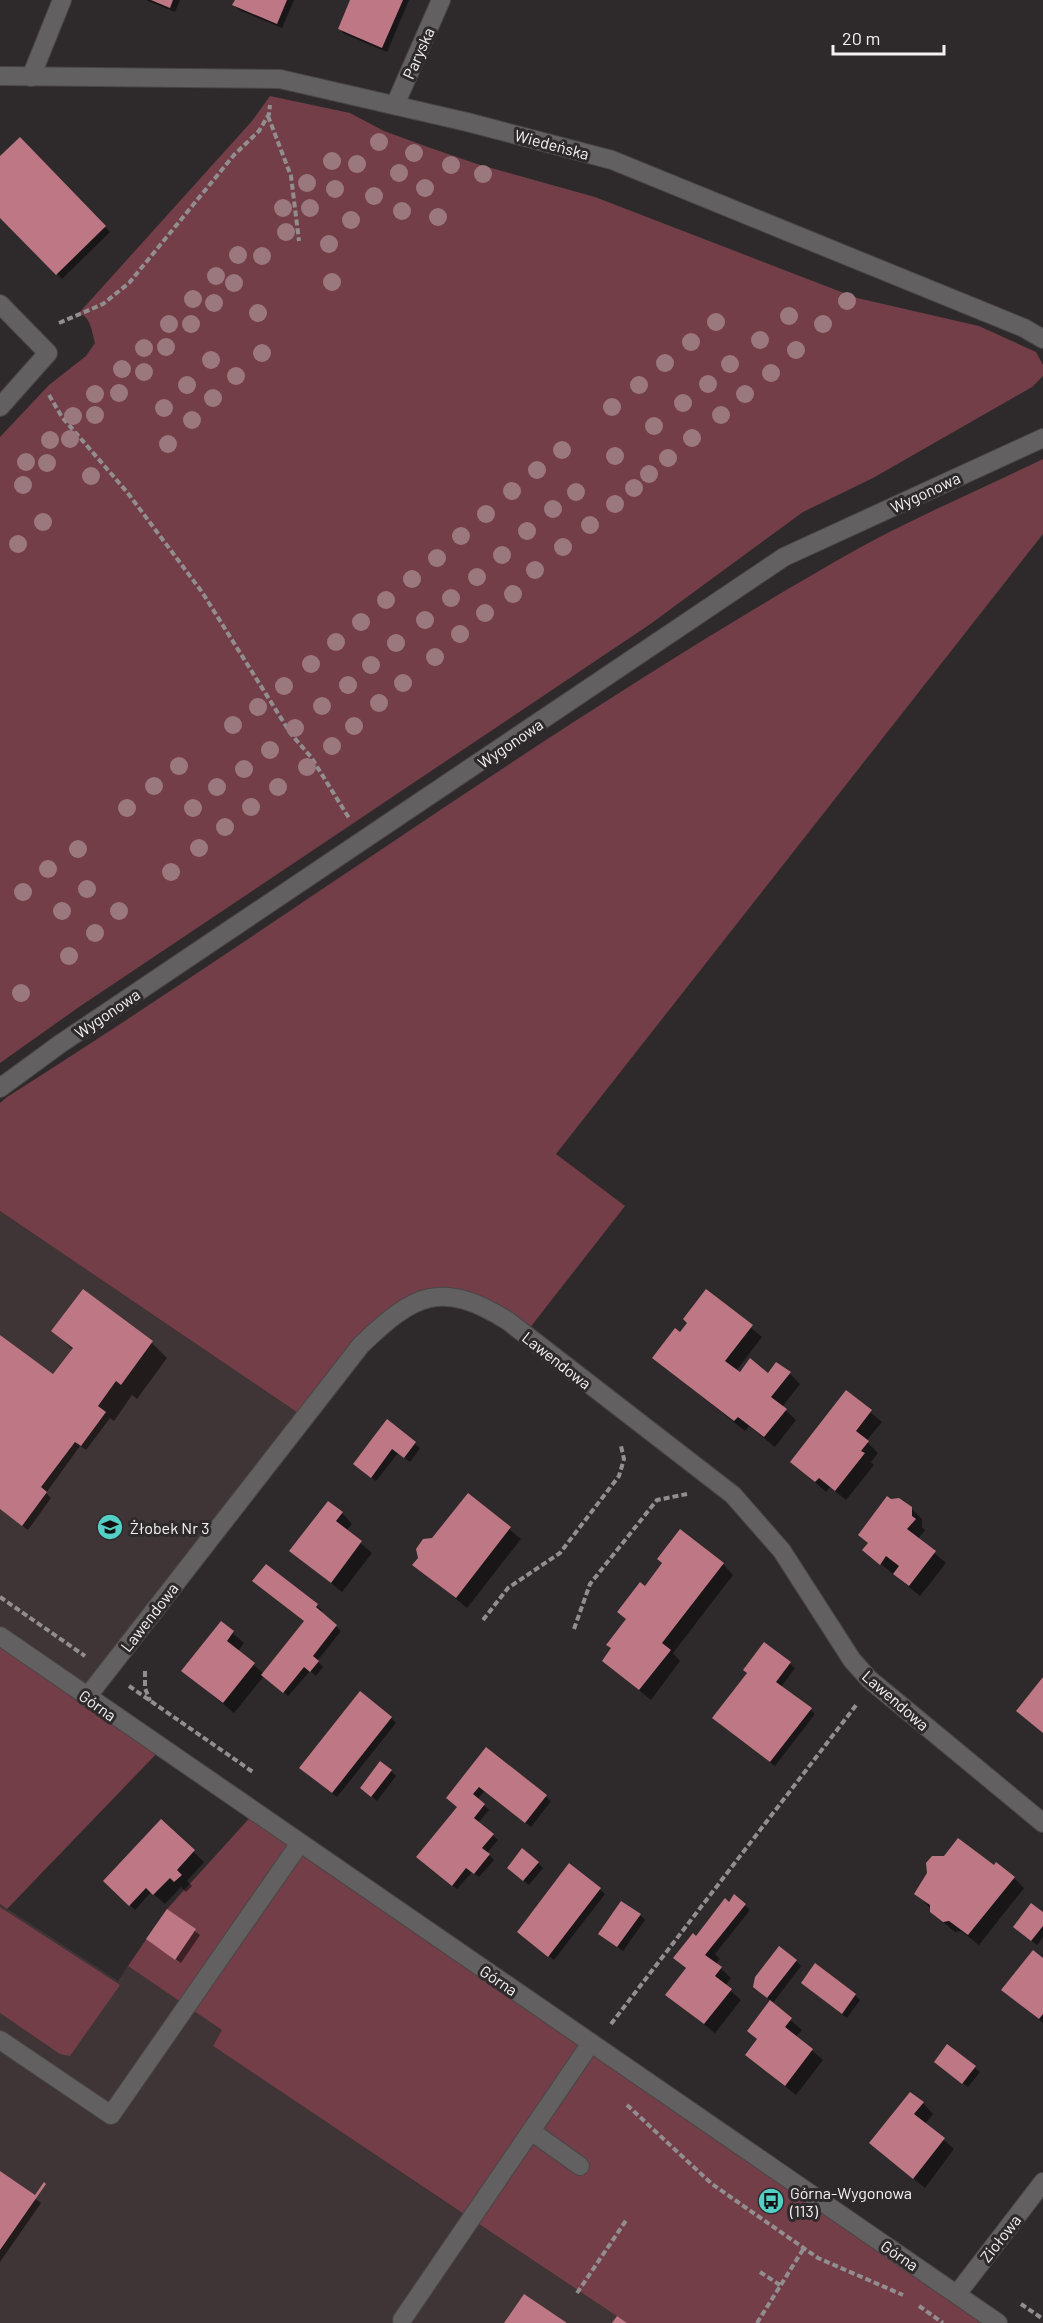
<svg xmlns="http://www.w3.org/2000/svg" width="1043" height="2323" font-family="Barlow,sans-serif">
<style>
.built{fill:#3f3436}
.green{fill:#733e48}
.shadow{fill:#0007}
.building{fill:#be7784}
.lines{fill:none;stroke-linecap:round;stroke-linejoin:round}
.minor-casing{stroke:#4a4647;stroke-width:20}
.path{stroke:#928e8f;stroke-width:4;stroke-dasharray:6 3;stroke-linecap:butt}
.minor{stroke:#626060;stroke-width:18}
.tree{fill:#9b787e}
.labels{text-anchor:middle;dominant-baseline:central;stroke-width:6;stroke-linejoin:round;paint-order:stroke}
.street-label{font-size:16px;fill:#f5f2f3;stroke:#2e2a2b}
.poi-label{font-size:16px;fill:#f5f2f3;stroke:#2e2a2b;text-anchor:start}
</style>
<rect width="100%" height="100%" fill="#2e2a2b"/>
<g class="built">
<polygon points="0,1211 304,1417 87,1697 0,1636"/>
<polygon points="0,1904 118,1981 128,1966 223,2030 213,2046 627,2323 0,2323"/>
</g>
<g class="green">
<path d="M270 96 350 113 384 131 425 146 477 164 595 197 857 298 979 326 1036 352 1043 365V376L1032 387 873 478 803 512 649 625 79 1007 0 1063V437L49 385 86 356 95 343C92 332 91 317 79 313L252 121Z"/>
<path d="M1043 459V534L556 1154 625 1206 525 1334 461 1297 390 1316 304 1417 0 1211V1103L7 1097C293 916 566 713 861 547 920 515 983 488 1043 459Z"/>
<polygon points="0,1636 162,1748 7,1909 0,1904"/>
<polygon points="255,1812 998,2323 627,2323 213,2046 222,2030 128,1966 167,1909"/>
<polygon points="0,1907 120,1985 70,2056 60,2054 0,2013"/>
</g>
<g class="shadow">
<polygon points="146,0 180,0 175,12"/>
<polygon points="236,0 294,0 282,28 239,10 234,5"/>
<polygon points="352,0 409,0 387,52 344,34 339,29"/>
<polygon points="20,139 110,232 62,279 0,216 0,158"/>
<polygon points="83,1291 152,1343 167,1358 137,1399 132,1395 114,1421 110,1418 86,1450 80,1446 46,1493 51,1498 28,1530 0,1509 0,1337 53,1376 73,1350 53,1331"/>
<polygon points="706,1291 762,1337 736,1371 740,1374 790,1374 800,1384 782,1407 796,1420 775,1447 749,1426 745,1431 654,1358 681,1334"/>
<polygon points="846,1392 882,1422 866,1441 878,1453 871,1462 874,1465 846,1500 830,1487 826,1492 792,1462"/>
<polygon points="387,1422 420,1448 410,1462 398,1453 376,1481 360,1469"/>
<polygon points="468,1495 521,1539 467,1608 414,1564"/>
<polygon points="911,1508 922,1519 922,1527 925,1530 918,1539 946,1563 920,1596 864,1550"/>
<polygon points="342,1513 352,1524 346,1531 372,1553 342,1592 291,1551"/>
<polygon points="723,1564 733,1575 673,1653 680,1661 651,1700 604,1661 645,1588"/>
<polygon points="317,1606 322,1610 320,1613 341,1631 317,1661 323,1667 316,1676 310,1671 288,1696 264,1676 234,1713 183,1671 221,1623 244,1643 238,1651 264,1674"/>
<polygon points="765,1644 795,1668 781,1687 815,1714 775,1766 719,1723"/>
<polygon points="391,1718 396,1723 337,1797 305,1772"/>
<polygon points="486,1750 551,1801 531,1827 484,1791 478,1799 489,1810 478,1823 498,1840 487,1853 494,1860 479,1877 472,1872 457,1889 423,1862 458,1807"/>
<polygon points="391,1771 396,1776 377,1801 367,1792"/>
<polygon points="161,1821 204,1862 187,1881 192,1886 186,1892 181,1887 165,1904 151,1892 135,1910 105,1881"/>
<polygon points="538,1863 543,1868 529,1885 513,1872"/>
<polygon points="570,1865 605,1894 554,1960 524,1937"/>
<polygon points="994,1868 1014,1878 1024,1888 979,1945 961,1931 955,1932 943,1922 916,1893"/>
<polygon points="730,1904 745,1905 750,1910 715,1954 720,1959 716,1964 731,1978 725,1986 741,2000 715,2033 667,1995 687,1970 675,1958 701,1941"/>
<polygon points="167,1911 200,1935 181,1963 148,1939"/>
<polygon points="1043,1914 1043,1937 1037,1945 1020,1932"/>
<polygon points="640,1915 645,1920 623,1951 600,1934"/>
<polygon points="1043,1960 1043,2023 1003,1990"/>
<polygon points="796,1961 801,1966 772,2004 802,2030 796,2037 823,2060 796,2095 746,2055 758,2040 749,2031 771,2001 760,1992"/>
<polygon points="802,1983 855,1995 860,2000 847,2018"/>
<polygon points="948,2046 980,2072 968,2087 941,2067"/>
<polygon points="923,2103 933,2114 925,2124 954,2149 925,2188 871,2143"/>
<polygon points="0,2173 41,2203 0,2262"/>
</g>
<g class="building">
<polygon points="151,0 173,0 170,8"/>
<polygon points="235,0 287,0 277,24 232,5"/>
<polygon points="350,0 403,0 382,48 338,29"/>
<polygon points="20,137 106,226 56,275 0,218 0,156"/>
<polygon points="83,1289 153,1341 121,1385 116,1381 98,1406 106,1412 81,1446 75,1442 41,1487 47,1492 22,1526 0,1509 0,1335 53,1374 73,1348 51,1331"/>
<polygon points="706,1289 753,1325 725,1361 740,1372 750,1358 768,1373 776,1362 791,1372 771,1397 787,1409 764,1437 738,1417 734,1421 652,1358 675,1328 680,1332 687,1323 683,1319"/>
<polygon points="846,1390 872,1410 856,1431 869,1441 861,1451 865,1453 835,1491 819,1478 815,1482 790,1462"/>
<polygon points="387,1419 416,1442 404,1458 392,1449 371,1478 353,1464"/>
<polygon points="468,1493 511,1527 456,1598 412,1565 418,1558 416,1549 423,1539 432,1538"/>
<polygon points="887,1496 891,1499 899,1498 912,1507 912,1516 916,1519 907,1529 936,1551 909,1586 893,1574 899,1566 886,1556 880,1565 862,1550 868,1543 858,1535"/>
<polygon points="328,1501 343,1512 336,1521 362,1541 331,1583 289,1551"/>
<polygon points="680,1529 724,1563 662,1643 671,1650 639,1690 602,1661 611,1648 606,1645 626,1619 617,1612 640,1582 645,1586 662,1563 657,1559"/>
<polygon points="266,1564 318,1604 316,1607 337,1625 313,1656 319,1661 310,1672 304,1667 283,1693 261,1675 304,1621 252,1581"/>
<polygon points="221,1621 234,1631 227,1641 255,1663 223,1703 181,1671"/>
<polygon points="764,1642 791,1662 776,1682 812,1708 770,1762 712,1718 747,1673 743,1670"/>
<polygon points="1043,1677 1043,1733 1016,1711"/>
<polygon points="360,1691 392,1717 332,1793 299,1768"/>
<polygon points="486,1747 547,1795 525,1823 479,1787 473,1794 485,1804 474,1818 494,1834 482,1848 490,1854 474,1874 466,1868 452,1886 416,1857 457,1807 446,1798"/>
<polygon points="380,1761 392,1770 371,1797 360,1788"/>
<polygon points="161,1819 195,1850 177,1870 182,1875 174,1882 170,1878 153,1895 146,1888 129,1906 103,1881"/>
<polygon points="958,1838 994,1865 996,1862 1015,1877 968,1935 949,1921 943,1922 930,1912 930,1905 914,1894 927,1873 926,1863 932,1856 944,1856"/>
<polygon points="522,1848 539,1862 523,1881 507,1868"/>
<polygon points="569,1863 601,1888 548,1957 517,1932"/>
<polygon points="734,1894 746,1904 705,1955 722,1967 715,1976 732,1989 704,2024 665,1995 686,1968 673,1958 693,1933 696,1936 725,1898 729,1902"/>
<polygon points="621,1901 641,1914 617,1947 598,1934"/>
<polygon points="1031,1903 1043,1912 1043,1926 1031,1941 1013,1927"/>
<polygon points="167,1909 196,1929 175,1960 146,1939"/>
<polygon points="779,1946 797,1960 767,1998 753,1987 755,1977"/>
<polygon points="1033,1950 1043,1958 1043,2014 1039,2019 1001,1990"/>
<polygon points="815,1963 856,1994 842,2014 801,1983"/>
<polygon points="770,2000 792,2018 785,2027 813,2049 785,2086 745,2055 757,2039 747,2031"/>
<polygon points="947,2044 976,2066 962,2084 934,2062"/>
<polygon points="910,2092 924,2102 914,2114 945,2138 913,2179 869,2143"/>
<polygon points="0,2171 35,2195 44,2182 46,2184 0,2250"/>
<polygon points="524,2294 567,2323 504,2323"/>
<polygon points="617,2316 627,2323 612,2323"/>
</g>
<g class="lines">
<g class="minor-casing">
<g id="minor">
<polyline points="0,76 280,79 467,122 612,160 1024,328 1043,339"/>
<polyline points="31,77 62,0"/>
<polyline points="395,105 441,0"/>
<polyline points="0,304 48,353 0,407"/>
<polyline points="0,1088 60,1044 784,557 1043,438"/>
<polyline points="0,1636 998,2323"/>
<path d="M87 1697 361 1345C414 1294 441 1279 508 1321L733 1495 782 1551 852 1660 869 1679 1043 1823"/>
<polyline points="0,2040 111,2115 300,1843"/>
<polyline points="531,2131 580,2166"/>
<polyline points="957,2294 1043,2182"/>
<polyline points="402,2320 591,2043"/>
</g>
</g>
<g class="path">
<polyline points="268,116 291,176 299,241"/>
<polyline points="59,323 103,304 129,283 234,155 259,131 269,114 270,105"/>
<polyline points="49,395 62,417 127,492 202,592 291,734 311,757 349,818"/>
<polyline points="0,1597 85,1656"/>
<polyline points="483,1620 508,1588 560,1553 619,1476 624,1459 621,1446"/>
<polyline points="574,1629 590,1584 657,1500 687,1494"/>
<polyline points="145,1671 145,1688 150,1701"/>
<polyline points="129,1686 253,1772"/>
<polyline points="611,2024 857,1704"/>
<polyline points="627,2105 712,2184 818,2258 903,2295"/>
<polyline points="760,2272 780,2285"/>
<polyline points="577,2293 627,2219"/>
<polyline points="1021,2304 1043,2319"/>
<polyline points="919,2306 943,2323"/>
<polyline points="757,2323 804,2248"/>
</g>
<use href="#minor" class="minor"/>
</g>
<g class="tree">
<circle cx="379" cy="142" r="9"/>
<circle cx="414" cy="153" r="9"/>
<circle cx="332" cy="161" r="9"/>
<circle cx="357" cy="164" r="9"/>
<circle cx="451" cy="165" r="9"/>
<circle cx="399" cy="173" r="9"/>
<circle cx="483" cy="174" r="9"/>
<circle cx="307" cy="183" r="9"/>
<circle cx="425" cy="188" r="9"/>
<circle cx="335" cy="189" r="9"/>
<circle cx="374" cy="196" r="9"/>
<circle cx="283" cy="208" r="9"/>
<circle cx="310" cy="208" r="9"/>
<circle cx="402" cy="211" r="9"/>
<circle cx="438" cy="217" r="9"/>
<circle cx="351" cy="220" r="9"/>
<circle cx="286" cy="232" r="9"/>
<circle cx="329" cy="244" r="9"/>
<circle cx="238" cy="255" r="9"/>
<circle cx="262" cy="256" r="9"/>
<circle cx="216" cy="276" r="9"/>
<circle cx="332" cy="282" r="9"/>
<circle cx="234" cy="283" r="9"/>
<circle cx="193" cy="299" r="9"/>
<circle cx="847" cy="301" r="9"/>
<circle cx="214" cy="303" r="9"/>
<circle cx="258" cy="313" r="9"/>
<circle cx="789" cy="316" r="9"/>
<circle cx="716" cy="322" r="9"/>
<circle cx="169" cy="324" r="9"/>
<circle cx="191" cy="324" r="9"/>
<circle cx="823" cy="324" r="9"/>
<circle cx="760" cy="340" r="9"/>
<circle cx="691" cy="342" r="9"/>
<circle cx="166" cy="347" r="9"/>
<circle cx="144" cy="348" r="9"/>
<circle cx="796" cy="350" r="9"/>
<circle cx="262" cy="353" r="9"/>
<circle cx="211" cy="360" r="9"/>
<circle cx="665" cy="363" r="9"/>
<circle cx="730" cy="364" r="9"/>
<circle cx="122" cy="369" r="9"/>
<circle cx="144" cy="372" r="9"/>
<circle cx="771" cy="373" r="9"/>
<circle cx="236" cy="376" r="9"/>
<circle cx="708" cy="384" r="9"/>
<circle cx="187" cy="385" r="9"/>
<circle cx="639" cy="385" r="9"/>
<circle cx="119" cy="393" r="9"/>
<circle cx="95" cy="394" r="9"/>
<circle cx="745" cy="394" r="9"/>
<circle cx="213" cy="398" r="9"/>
<circle cx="683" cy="403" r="9"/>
<circle cx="612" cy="407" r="9"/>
<circle cx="164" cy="408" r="9"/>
<circle cx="95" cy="415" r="9"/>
<circle cx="721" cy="415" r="9"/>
<circle cx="73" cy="416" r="9"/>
<circle cx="192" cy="420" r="9"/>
<circle cx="654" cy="426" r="9"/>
<circle cx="692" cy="438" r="9"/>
<circle cx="70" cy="439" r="9"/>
<circle cx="50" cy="440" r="9"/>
<circle cx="168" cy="444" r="9"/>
<circle cx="562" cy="450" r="9"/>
<circle cx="615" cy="456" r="9"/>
<circle cx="668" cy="458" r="9"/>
<circle cx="26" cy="462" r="9"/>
<circle cx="47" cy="463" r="9"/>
<circle cx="537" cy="470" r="9"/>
<circle cx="649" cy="474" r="9"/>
<circle cx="91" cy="476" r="9"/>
<circle cx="23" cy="485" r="9"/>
<circle cx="634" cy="488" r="9"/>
<circle cx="512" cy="491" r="9"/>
<circle cx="576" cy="492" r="9"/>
<circle cx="615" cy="504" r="9"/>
<circle cx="553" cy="509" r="9"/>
<circle cx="486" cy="514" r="9"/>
<circle cx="43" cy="522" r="9"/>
<circle cx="590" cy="525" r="9"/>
<circle cx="527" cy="531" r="9"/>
<circle cx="461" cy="536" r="9"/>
<circle cx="18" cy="544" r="9"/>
<circle cx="563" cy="547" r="9"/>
<circle cx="502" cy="555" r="9"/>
<circle cx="437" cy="558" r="9"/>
<circle cx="535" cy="570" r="9"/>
<circle cx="477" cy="577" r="9"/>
<circle cx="412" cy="579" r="9"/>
<circle cx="513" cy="594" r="9"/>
<circle cx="451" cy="598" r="9"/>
<circle cx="386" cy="600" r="9"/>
<circle cx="485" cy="613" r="9"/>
<circle cx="425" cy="620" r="9"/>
<circle cx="361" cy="622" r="9"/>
<circle cx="460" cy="634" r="9"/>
<circle cx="336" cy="642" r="9"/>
<circle cx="396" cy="643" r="9"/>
<circle cx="435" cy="657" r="9"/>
<circle cx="311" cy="664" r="9"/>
<circle cx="371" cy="665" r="9"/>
<circle cx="403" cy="683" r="9"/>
<circle cx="348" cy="685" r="9"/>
<circle cx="284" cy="686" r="9"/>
<circle cx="379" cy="703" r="9"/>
<circle cx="322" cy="706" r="9"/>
<circle cx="258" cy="707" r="9"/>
<circle cx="233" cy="725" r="9"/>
<circle cx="354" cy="726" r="9"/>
<circle cx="295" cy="728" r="9"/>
<circle cx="332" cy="746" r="9"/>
<circle cx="270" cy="750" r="9"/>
<circle cx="179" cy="766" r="9"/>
<circle cx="307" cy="767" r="9"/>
<circle cx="244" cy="769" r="9"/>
<circle cx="154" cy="786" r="9"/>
<circle cx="217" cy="787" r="9"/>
<circle cx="278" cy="787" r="9"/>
<circle cx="251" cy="807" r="9"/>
<circle cx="127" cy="808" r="9"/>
<circle cx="193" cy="808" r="9"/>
<circle cx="225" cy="827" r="9"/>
<circle cx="199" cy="848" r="9"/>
<circle cx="78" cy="849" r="9"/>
<circle cx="48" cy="869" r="9"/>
<circle cx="171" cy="872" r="9"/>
<circle cx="87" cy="889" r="9"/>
<circle cx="23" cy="892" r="9"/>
<circle cx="62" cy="911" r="9"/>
<circle cx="119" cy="911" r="9"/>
<circle cx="95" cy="933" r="9"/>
<circle cx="69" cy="956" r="9"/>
<circle cx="21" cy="993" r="9"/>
</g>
<defs>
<g id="school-disc" transform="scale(1.35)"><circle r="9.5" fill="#55cec5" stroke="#2e2a2b"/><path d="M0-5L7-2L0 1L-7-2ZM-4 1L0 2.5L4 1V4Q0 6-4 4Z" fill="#111"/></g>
<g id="bus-disc" transform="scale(1.35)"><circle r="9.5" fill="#55cec5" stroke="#2e2a2b"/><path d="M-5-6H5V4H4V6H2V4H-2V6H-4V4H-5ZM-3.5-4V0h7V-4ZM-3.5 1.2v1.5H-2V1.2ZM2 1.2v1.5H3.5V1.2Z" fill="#111"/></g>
</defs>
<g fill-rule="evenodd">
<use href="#school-disc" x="110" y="1527"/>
<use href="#bus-disc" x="771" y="2201"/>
</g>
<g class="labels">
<g class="street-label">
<text transform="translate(418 53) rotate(-66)">Paryska</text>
<text transform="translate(552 144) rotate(15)">Wiedeńska</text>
<text transform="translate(925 492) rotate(-25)">Wygonowa</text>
<text transform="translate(510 743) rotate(-34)">Wygonowa</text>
<text transform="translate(107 1013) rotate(-34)">Wygonowa</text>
<text transform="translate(557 1360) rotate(38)">Lawendowa</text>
<text transform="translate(149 1617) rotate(-52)">Lawendowa</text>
<text transform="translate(896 1700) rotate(41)">Lawendowa</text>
<text transform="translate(98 1705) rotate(35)">Górna</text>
<text transform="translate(499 1980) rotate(34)">Górna</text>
<text transform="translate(1000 2238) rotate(-52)">Ziołowa</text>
<text transform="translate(900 2255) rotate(34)">Górna</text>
</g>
<g class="poi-label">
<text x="130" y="1527">Żłobek Nr 3</text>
<text x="790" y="2192">Górna-Wygonowa<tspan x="790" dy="18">(113)</tspan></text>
</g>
</g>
<path d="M833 45v9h111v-9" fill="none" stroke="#f5f2f3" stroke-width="3"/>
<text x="842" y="45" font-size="18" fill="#f5f2f3" stroke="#2e2a2b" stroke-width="4.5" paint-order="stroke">20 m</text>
</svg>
